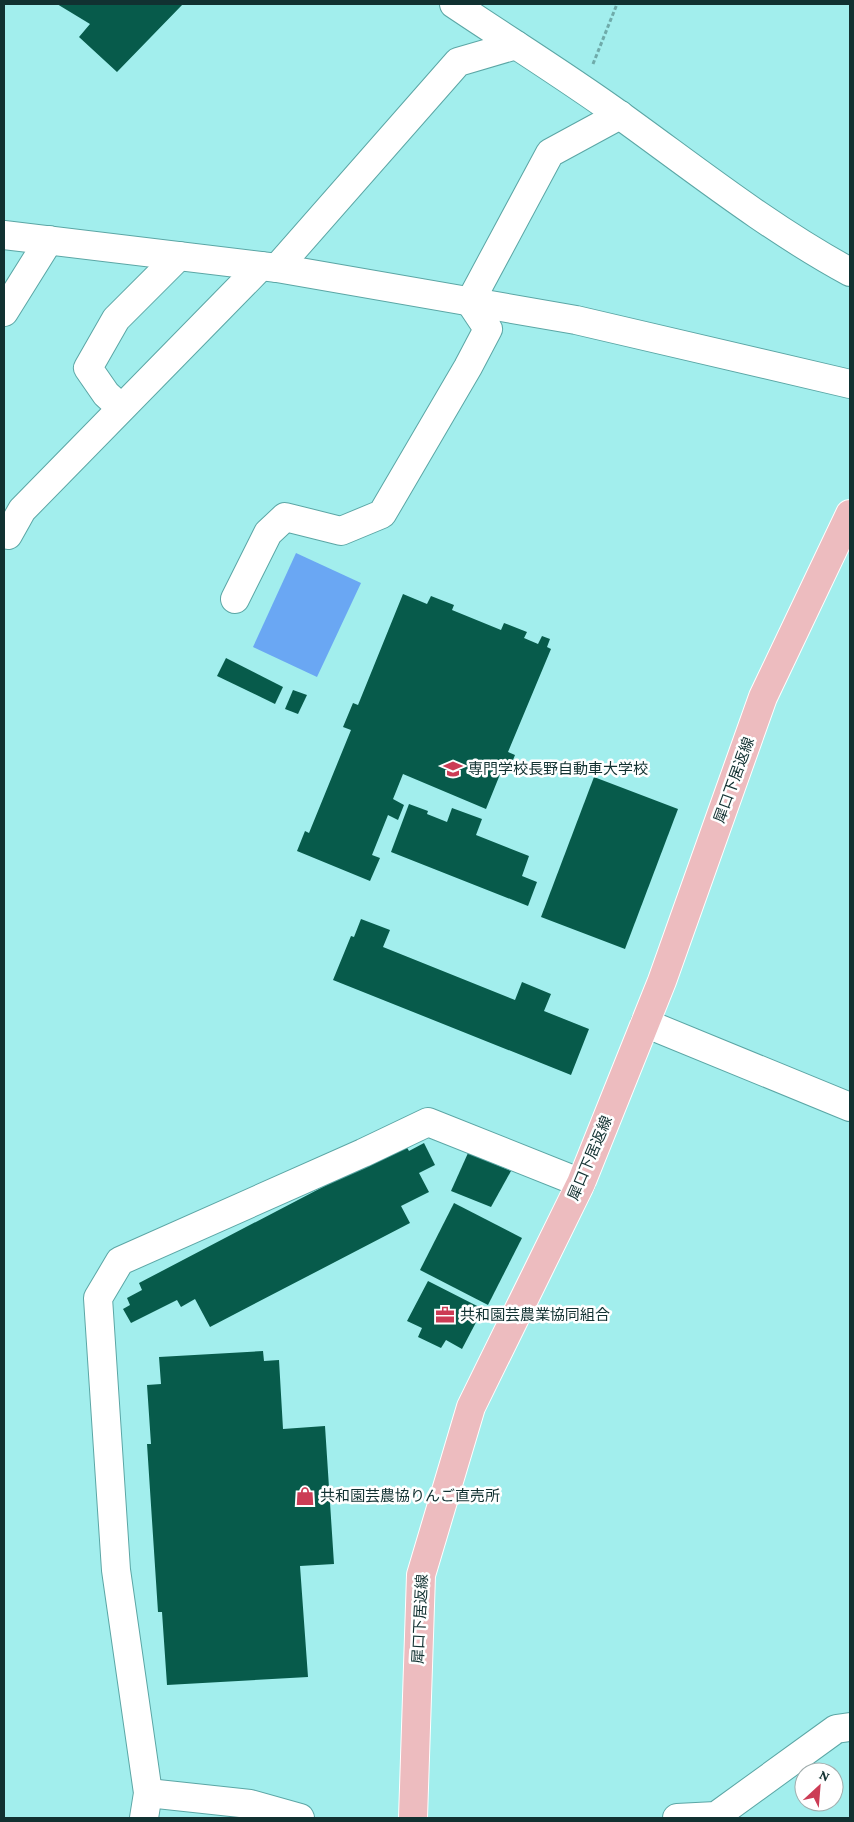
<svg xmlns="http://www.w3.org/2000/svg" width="854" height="1822" font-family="'Crimson Pro','Noto Sans JP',serif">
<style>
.water{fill:#6aa7f3}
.building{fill:#075b4b}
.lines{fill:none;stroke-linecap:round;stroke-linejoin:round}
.minor-casing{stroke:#5ba6a5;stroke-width:30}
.major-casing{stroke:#fff;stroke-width:30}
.path{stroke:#6fabaa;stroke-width:3;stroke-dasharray:4 2.5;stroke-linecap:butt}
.minor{stroke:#fff;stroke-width:28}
.major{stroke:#edbcbf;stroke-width:28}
.labels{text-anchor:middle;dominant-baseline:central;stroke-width:5;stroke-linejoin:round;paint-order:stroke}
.poi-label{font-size:15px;fill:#113131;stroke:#fff;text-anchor:start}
.street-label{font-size:15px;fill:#113131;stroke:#fff}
</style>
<rect width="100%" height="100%" fill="#a2eeed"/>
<polygon class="water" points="296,553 361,583 317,677 253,647"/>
<g class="building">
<polygon points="57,4 183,4 117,72 79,37 90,24"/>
<polygon points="403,594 427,604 431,596 454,605 452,610 501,630 504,623 527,632 524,638 538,644 542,636 550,639 547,647 551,649 508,752 515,755 509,770 503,767 486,809 403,774 393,799 404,805 398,820 388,815 372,855 380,858 370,881 297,851 305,831 309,833 351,730 343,727 353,703 358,705"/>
<polygon points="226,658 283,687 275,704 217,676"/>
<polygon points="293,690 307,695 298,714 285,709"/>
<polygon points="594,777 678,809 625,949 541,917"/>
<polygon points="409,804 428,811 427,814 447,822 452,808 482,819 476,835 529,856 522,876 537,882 528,906 391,852"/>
<polygon points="361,919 390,930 383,947 515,1000 522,982 551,994 544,1011 589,1029 571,1075 333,980 351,936 354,937"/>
<polygon points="424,1143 435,1165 419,1173 429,1192 401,1206 410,1223 210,1327 195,1299 181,1307 177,1300 131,1323 123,1309 130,1305 127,1298 142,1290 139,1283 405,1144 409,1151"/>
<polygon points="468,1153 511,1171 491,1207 451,1191"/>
<polygon points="454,1203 522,1238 488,1305 420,1270"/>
<polygon points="428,1281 483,1309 462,1349 446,1340 441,1348 418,1337 422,1328 407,1321"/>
<polygon points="263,1351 264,1361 279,1360 283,1429 325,1426 334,1564 300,1566 308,1677 167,1685 162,1612 158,1612 147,1444 151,1444 147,1385 161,1384 159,1357"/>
</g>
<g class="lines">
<g class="minor-casing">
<g id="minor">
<path d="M454 4C509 41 567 77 621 116 696 170 769 228 850 272"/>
<polyline points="4,235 277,268 576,320 850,384"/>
<polyline points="277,268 458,62 516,45"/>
<polyline points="4,312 49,240"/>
<polyline points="121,408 106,394 88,368 116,319 179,256"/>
<polyline points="8,535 22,510 261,266"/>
<polyline points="235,599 268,533 285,517 341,531 382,514 468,367 488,329 470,302 550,153 620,115"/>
<polyline points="645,1023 850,1107"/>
<polyline points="148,1793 250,1804 300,1818"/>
<polyline points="144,1818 148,1793 116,1570 98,1298 120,1261 363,1153 428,1122 581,1183"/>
<polyline points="677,1818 716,1816 836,1729 850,1727"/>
</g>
</g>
<g class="major-casing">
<polyline id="major" points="413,1818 421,1575 471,1407 581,1183 662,981 763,697 850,514"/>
</g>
<polyline class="path" points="593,64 617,4"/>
<use href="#minor" class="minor"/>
<use href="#major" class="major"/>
</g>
<defs>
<g id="university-bare" transform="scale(1.5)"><path d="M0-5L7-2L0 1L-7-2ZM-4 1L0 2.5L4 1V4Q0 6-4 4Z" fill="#cc3c55" stroke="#fff" stroke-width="2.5" paint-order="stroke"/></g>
<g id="office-bare" transform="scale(1.5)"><path d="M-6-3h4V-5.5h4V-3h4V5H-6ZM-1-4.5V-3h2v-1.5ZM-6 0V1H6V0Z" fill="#cc3c55" stroke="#fff" stroke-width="2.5" paint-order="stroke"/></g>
<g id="shop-bare" transform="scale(1.5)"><path d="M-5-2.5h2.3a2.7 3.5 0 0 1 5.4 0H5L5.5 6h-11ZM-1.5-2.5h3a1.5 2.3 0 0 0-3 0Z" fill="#cc3c55" stroke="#fff" stroke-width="2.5" paint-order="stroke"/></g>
</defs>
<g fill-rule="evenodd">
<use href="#university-bare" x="453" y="769"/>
<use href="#office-bare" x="445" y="1315"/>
<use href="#shop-bare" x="305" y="1496"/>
</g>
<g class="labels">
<g class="poi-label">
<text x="468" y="769">専門学校長野自動車大学校</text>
<text x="460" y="1315">共和園芸農業協同組合</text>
<text x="320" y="1496">共和園芸農協りんご直売所</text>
</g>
<g class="street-label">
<text transform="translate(734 780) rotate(-70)">犀口下居返線</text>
<text transform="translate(590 1158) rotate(-67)">犀口下居返線</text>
<text transform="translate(420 1619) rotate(-87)">犀口下居返線</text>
</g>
</g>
<rect width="854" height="1822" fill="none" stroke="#113131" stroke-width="10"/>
<g transform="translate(819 1787) rotate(26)"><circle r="24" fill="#ffffff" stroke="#a0adad"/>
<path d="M0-4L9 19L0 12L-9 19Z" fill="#cc3c55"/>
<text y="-8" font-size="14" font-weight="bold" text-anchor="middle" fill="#113131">N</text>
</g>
</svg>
